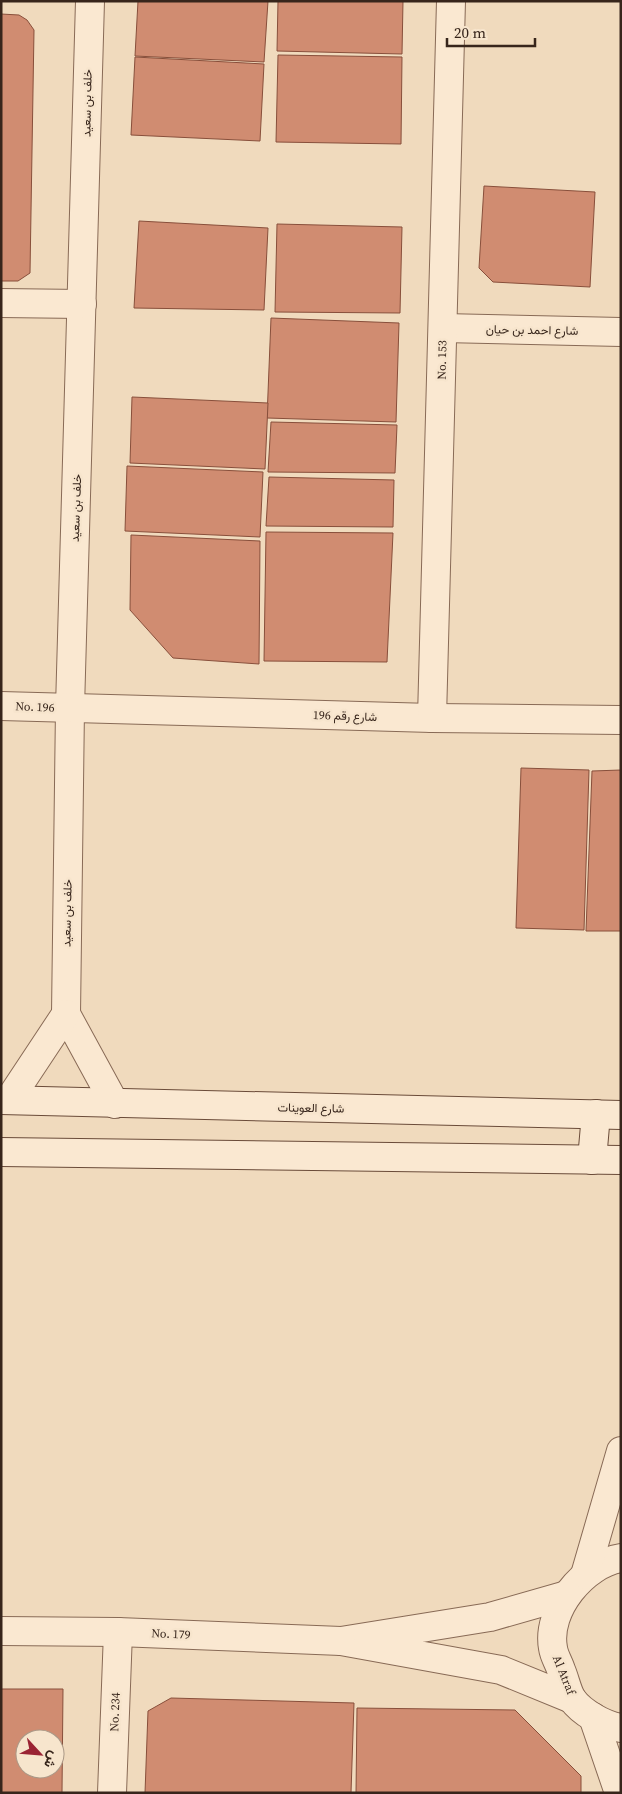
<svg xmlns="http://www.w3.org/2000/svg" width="622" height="1794" font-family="'Source Serif 4',Vazirmatn,serif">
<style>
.building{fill:#d08c71;stroke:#884f3b;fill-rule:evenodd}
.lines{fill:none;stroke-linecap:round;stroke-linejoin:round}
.street-casing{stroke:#886a56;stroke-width:30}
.secondary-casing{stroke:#6a4b39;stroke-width:30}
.street{stroke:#fae8d1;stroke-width:28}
.secondary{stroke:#fae8d1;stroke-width:28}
.labels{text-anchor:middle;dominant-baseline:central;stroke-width:5;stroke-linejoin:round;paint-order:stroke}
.street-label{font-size:12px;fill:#37251b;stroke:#f7e5cd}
</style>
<rect width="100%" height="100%" fill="#f0dabd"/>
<g class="building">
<polygon points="138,1 268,1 264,62 135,56"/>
<polygon points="278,1 403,1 402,54 277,51"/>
<polygon points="1,14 19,15 27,20 34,30 30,273 18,281 1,281"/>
<polygon points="278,55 402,57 401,144 276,142"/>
<polygon points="135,57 264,64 260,141 131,135"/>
<polygon points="484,186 595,192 590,287 493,282 479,268"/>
<polygon points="139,221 268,228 264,310 134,308"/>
<polygon points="277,224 402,227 400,313 275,312"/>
<polygon points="271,318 399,323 396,422 267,418"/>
<polygon points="132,397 268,403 265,469 130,463"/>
<polygon points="271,422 397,425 395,473 268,472"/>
<polygon points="127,466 263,472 260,537 125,531"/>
<polygon points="269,477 394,480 393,527 266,526"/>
<polygon points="266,532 393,533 387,662 264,661"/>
<polygon points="131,535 260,541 259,664 173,658 130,610"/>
<polygon points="521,768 589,770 584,930 516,928"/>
<polygon points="621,770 621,931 586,931 592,771"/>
<path d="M1 1689H63L62 1793H1ZM25 1739H55V1769H25Z"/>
<polygon points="171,1698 354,1703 351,1793 145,1793 148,1711"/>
<polygon points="357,1708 515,1710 581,1776 581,1793 356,1793"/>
</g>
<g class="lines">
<g class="street-casing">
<g id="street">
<polyline points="90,1 70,708 66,1014 115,1104"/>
<polyline points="1,303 82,304"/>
<polyline points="443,328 621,332"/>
<polyline points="1,706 432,718 621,720"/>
<polyline points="432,718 451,1"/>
<polyline points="9,1100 66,1014"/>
<path d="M621 1558C584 1564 546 1610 553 1648 554 1656 559 1663 561 1670 565 1679 567 1691 572 1699 582 1713 604 1725 621 1728"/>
<polyline points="585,1575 621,1451"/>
<polyline points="567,1595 490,1617 341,1641 501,1670 572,1699"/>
<polyline points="1,1631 118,1632 341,1641"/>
<polyline points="593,1717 619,1793"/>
<polyline points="112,1793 118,1632"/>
</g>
</g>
<g class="secondary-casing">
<g id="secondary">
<polyline points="1,1100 621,1115"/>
<polyline points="1,1152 621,1160"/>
<polyline points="592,1160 596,1114"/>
</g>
</g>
<use href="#street" class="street"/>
<use href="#secondary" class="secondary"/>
</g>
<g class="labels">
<g class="street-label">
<text transform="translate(87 103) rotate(-89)">خلف بن سعيد</text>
<text transform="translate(532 330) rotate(1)">شارع احمد بن حيان</text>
<text transform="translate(442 360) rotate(-89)">No. 153</text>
<text transform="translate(76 508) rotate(-88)">خلف بن سعيد</text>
<text transform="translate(35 707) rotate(2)">No. 196</text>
<text transform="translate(345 716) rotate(2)">شارع رقم 196</text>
<text transform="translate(67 913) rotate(-89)">خلف بن سعيد</text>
<text transform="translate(311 1108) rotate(1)">شارع العوينات</text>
<text transform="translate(171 1634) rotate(2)">No. 179</text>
<text transform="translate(564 1675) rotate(68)">Al Atraf</text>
<text transform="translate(115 1712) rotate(-88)">No. 234</text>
</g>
</g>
<rect width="622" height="1794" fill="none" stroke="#37251b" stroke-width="5"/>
<g transform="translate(40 1754) rotate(116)"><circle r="24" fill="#f7e5cd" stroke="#aa9886"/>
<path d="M0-4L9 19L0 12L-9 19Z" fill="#9a2333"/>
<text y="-8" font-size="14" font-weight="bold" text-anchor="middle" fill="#37251b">ش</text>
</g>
<path d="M447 38v8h88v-8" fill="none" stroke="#37251b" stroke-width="2.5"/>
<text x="454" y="38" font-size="15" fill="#37251b" stroke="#f7e5cd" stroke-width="4" paint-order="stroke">20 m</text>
</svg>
